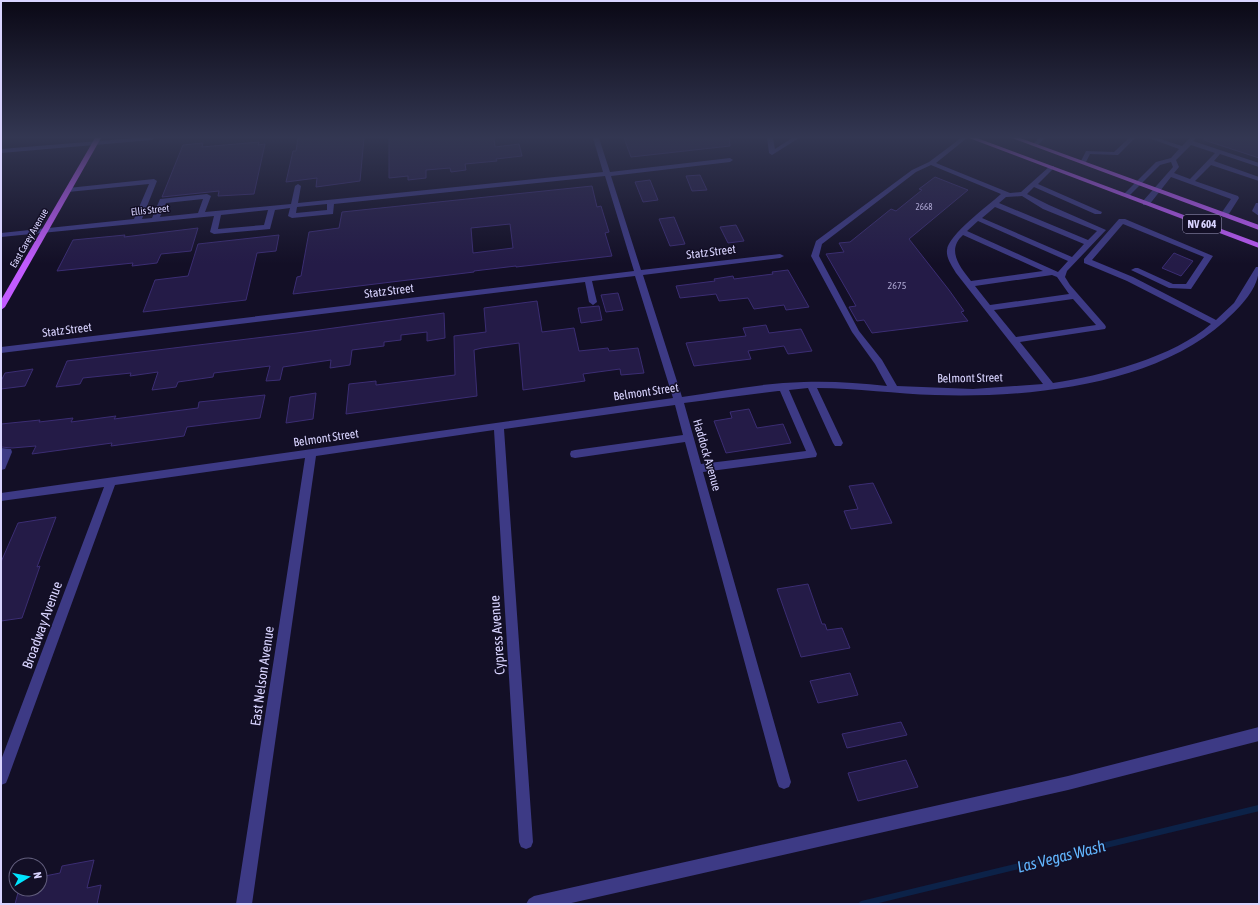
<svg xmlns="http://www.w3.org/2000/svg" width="1260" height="905" font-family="'Asap Condensed',sans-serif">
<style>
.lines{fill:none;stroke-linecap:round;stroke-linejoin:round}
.stream{stroke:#0c2248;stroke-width:6}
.building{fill:#241b47;stroke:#3b2d73;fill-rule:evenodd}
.minor{fill:#3d3a85;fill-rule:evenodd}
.major{fill:#c25bff;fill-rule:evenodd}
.labels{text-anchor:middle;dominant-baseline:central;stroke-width:3;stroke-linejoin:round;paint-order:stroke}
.far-number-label{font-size:9px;fill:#aca6d1}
.far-street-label{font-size:10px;fill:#d9d4ff;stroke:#130f26}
.number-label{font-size:10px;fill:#aca6d1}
.shield{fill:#130f26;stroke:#9e99be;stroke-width:1}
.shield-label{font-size:11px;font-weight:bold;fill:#d9d4ff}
.street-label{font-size:12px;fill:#d9d4ff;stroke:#130f26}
.near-street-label{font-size:14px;fill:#d9d4ff;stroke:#130f26}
.near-water-label{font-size:16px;font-style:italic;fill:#62b6ff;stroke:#130f26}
</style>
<rect width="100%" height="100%" fill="#130f26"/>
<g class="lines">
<polyline class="stream" points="862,904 1259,808"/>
</g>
<g class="building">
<polygon points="298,138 364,138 360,181 316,187 317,178 286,182 293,151 296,151"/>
<polygon points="389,138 494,138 495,147 519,144 522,156 496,159 497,161 465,164 466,170 451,172 450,168 426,170 426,178 408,180 408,176 389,178"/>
<polygon points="624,138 729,138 730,146 631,157"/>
<polygon points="1204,138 1259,138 1259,158 1204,140"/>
<polygon points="259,142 258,145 265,144 254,194 218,196 219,191 162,197 183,145 203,143 202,147"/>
<polygon points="700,175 707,190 692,191 686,176"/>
<polygon points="935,177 968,190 909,239 949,290 964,311 961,312 968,321 872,333 864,320 857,321 849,307 856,306 826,254 844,252 839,243 850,242 891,209 896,211 922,190 919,189"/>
<polygon points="650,180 658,200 643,202 635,182"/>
<path d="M592 186 597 207 601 206 609 232 605 233 612 256 516 267V266L474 271V272L293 294 297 277 301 276 309 232 339 228 342 212ZM510 224 513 248 473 253 471 228Z"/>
<polygon points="674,217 685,244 670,246 659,219"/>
<polygon points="736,225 744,241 728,243 720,227"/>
<polygon points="198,228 191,251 161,254 157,263 132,266 133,263 57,271 73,240 125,235 124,237"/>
<polygon points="279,235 276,251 257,253 246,300 143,312 155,280 188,276 198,244"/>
<polygon points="1174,253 1193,261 1181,276 1162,268"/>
<polygon points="788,270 809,307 786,310 784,305 754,309 748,298 719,301 716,294 680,298 676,286 715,281 714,279 733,276 734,279 773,274 772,272"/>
<polygon points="618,293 623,310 606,312 601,295"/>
<polygon points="537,301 542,332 574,328 579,351 608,348 609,351 638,348 644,373 621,375 620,369 583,374 585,381 523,390 519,343 482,348 474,350 477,396 346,414 349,384 376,381 376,385 455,375 454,336 486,332 484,308"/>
<polygon points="599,306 602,320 581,323 578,308"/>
<polygon points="444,313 445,338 427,341 427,332 401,335 401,340 384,342 384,346 352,350 350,365 330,368 331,360 283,367 280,380 266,381 270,366 214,373 213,377 178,382 176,387 152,390 158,372 130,376 131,373 83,378 80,384 56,387 67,361 297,333"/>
<polygon points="766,325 769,333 801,329 812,351 788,354 784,346 748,351 751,359 694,366 686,343 746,336 743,328"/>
<polygon points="33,369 25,386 1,389 1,381 5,373"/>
<polygon points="316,393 313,419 286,423 290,397"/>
<polygon points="265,395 260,418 187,427 184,436 111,446 112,443 32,454 36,446 12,448 1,447 1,424 40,420 39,422 73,418 71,422 116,416 114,419 198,408 199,402"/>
<polygon points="749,409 757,428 783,424 791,443 726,453 714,421 732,418 730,412"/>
<polygon points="873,483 892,523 851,529 844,511 858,509 849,486"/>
<polygon points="56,517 37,567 40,566 22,618 1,621 1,562 18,523"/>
<polygon points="808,584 822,624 825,624 827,630 842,628 850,648 801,657 777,589"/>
<polygon points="850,673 858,695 818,703 810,681"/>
<polygon points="901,722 907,735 847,748 842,734"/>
<polygon points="906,760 918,787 858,801 848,773"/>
<polygon points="94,860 87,888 101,885 97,904 15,904 19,889 40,889 40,877 60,873 62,866"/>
</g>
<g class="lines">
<g class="minor">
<polygon points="135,138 155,138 152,140 1,153 1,149"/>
<path d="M593 138H599L610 172 730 158 733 160 730 162 611 176 641 270 780 254 784 256 780 258 643 275 682 397C722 391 763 383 804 382 832 381 859 383 887 386L875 364 852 332 811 256 816 241 912 170 929 162 961 138H967L936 163 1010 193 1021 192 1050 166H1054V168L1038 184 1102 212 1101 214H1095L1034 187 1027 194 1049 205 1106 230 1067 271 1065 277 1070 285 1105 325 1106 327 1105 329 1020 342 1053 383C1101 376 1174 357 1211 324L1127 281 1084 263V259L1119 219H1125L1213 256 1191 289 1169 288 1131 270 1135 268H1138L1173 284H1186L1204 257 1123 224 1092 260 1133 277 1216 320 1234 303 1256 267H1259C1259 289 1240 307 1225 321 1153 386 1028 398 935 395 896 394 857 388 817 388L843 443 841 446H835L833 443 808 388 789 390 817 454 816 457 703 472 791 782 789 787 784 789 779 787 777 782 685 442 575 458 571 457 570 454 571 451 575 450 683 435 675 405 504 429 533 842 531 847 526 849 521 847 519 842 494 430 316 456 252 904H236L305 458 115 485 8 778 6 783 1 785V760L104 487 1 501V493L673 398 635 276 592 281 597 302 593 305 589 302 585 282 1 353V347L634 271 605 176 334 204 333 214 292 218 288 216 290 208 275 210 270 229 214 234 210 232 214 216 1 237V233L134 219 149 184 68 192 65 190 68 188 154 179 157 181 142 219 152 218 160 199 207 194 211 196 205 212 291 204 295 186 298 184 301 186 298 203 603 172ZM931 165 1001 194C989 205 948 235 947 250 946 258 952 266 956 273L1043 384 973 389 897 386 882 360 859 331 819 256 822 244 916 172ZM1022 196 1043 209 1097 231 1088 240 999 203 1006 197ZM203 199 198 213 160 217 166 203ZM327 204V210L296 213 297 207ZM995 207 1084 244 1072 257 982 218ZM268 210 264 225 218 229 221 215ZM978 221 1068 261 1058 272 967 231ZM963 235 1043 271 971 281C960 267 946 250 963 235ZM1052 275 1057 277 1069 294 990 305 975 286ZM1073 299 1096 325 1016 337 994 310ZM778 391H780L806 451 701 464 684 403Z"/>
<polygon points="767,138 773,138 775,149 792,138 799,138 772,155 769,153"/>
<polygon points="1039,138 1045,138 1037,146 1033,146 1033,144"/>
<polygon points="1129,138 1135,138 1118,155 1090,154 1085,164 1080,163 1086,151 1114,152"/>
<path d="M1149 138H1157L1182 146 1190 138H1196L1193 141 1259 163V167L1220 154 1214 161 1259 177V181L1211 165 1195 181 1238 196 1239 198 1227 217H1224L1220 215 1231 199 1171 177 1149 205H1143V201L1173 167 1171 162 1160 165 1129 196 1127 197 1123 195 1156 162 1171 158 1179 149ZM1191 145 1215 153 1190 179 1174 173 1179 167 1176 160Z"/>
<polygon points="1256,203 1259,203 1259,216 1252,211"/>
<polygon points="1,448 11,449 12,452 5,469 1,470"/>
<polygon points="1259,727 1259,741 1068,790 567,904 526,904 529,899 534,896 1068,776"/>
</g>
<g class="major">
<polygon points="95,138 101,138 5,307 1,310 1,300"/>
<polygon points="969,138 977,138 1259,243 1259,248"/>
<polygon points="1012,138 1020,138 1259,225 1259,230"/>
</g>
</g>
<linearGradient id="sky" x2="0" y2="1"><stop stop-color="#0a0815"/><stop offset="0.52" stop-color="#333752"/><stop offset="1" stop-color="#333752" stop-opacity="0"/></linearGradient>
<rect width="1260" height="264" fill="url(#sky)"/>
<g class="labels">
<g class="far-number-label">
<text x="924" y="207">2668</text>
</g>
<g class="far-street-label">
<text transform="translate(150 210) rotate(-6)">Ellis Street</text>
<text transform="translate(29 238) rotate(-60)">East Carey Avenue</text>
</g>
<g class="number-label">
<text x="897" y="285">2675</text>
</g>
<rect class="shield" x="1183" y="215" width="38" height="18" rx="3"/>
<g class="shield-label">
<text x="1202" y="224">NV 604</text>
</g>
<g class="street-label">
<text transform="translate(711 252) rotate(-7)">Statz Street</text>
<text transform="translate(389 291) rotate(-7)">Statz Street</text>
<text transform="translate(67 330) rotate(-7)">Statz Street</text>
<text transform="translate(970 378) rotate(-1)">Belmont Street</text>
<text transform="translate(646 392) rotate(-8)">Belmont Street</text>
<text transform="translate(326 438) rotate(-8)">Belmont Street</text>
<text transform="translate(707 455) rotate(74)">Haddock Avenue</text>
</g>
<g class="near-street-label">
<text transform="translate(42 625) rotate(-70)">Broadway Avenue</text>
<text transform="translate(497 635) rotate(-94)">Cypress Avenue</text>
<text transform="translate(262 676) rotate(-82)">East Nelson Avenue</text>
</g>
<g class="near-water-label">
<text transform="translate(1061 856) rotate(-14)">Las Vegas Wash</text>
</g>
</g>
<rect width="1260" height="905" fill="none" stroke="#d9d4ff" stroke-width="4"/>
<g transform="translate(28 877) rotate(80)"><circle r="19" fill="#130f26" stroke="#625e7d"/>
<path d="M0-3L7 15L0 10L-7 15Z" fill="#00e5ff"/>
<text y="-6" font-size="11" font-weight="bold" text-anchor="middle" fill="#d9d4ff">N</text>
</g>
</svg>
